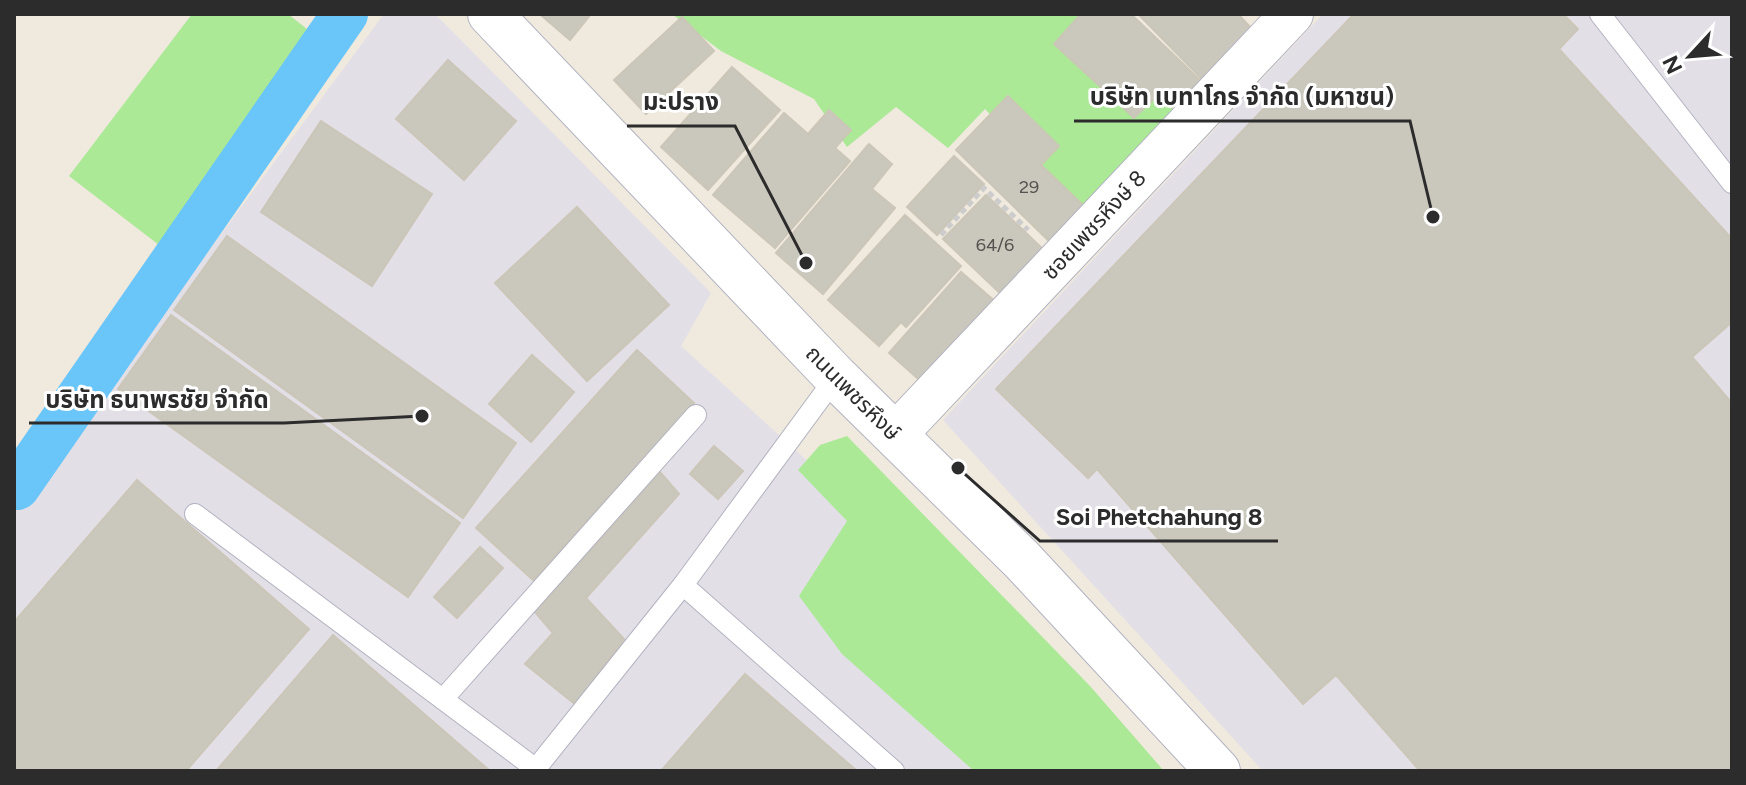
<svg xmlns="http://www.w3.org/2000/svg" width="1746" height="785" font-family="Figtree,'Noto Sans Thai',sans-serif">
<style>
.industrial{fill:#e2dfe7}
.green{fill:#abe997}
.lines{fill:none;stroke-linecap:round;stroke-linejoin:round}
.canal{stroke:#6ac5f8;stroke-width:46}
.building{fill:#cac7bc;stroke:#cbc6b7;stroke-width:2}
.service-casing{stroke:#b2b3c1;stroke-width:22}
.minor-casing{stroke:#b2b3c1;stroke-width:44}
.secondary-casing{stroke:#b2b3c1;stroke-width:46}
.path{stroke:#ccc;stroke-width:5;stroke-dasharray:6 4;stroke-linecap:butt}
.service{stroke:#fff;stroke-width:20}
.minor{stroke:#fff;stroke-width:42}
.secondary{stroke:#fff;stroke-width:44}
.labels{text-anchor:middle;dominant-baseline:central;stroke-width:6;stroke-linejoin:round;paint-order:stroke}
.number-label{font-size:18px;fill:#545350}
.street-label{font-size:22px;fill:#2c2c2c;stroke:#fff}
.leader{fill:none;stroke:#2c2c2c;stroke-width:3}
.callout-dot{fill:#2c2c2c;stroke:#fff;stroke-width:3}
.callout-label{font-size:24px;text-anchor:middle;font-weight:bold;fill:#2c2c2c;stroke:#fff;stroke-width:6;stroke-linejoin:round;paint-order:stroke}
</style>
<rect width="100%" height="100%" fill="#efe9de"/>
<g class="industrial">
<polygon points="384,14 435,14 711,293 681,346 836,487 1095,771 14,771 14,504 19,507"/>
<polygon points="1323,14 1732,14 1732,771 1263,771 943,420"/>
</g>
<g class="green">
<polygon points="192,14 288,14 317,37 159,245 69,176"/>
<polygon points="672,14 1079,14 1184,112 1088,218 985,109 948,148 896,107 847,147 814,99 721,51"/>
<polygon points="847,436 1090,686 1164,771 974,771 842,654 799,596 847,521 798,470 820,445"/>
</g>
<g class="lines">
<polyline class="canal" points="17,487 345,14"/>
</g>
<g class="building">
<polygon points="544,14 591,14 570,40 542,16"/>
<polygon points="1081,14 1131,14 1200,80 1174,109 1160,93 1134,118 1054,44"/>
<polygon points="1138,14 1238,14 1252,29 1202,79"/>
<polygon points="1354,14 1563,14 1578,29 1559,49 1732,239 1732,322 1692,357 1732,403 1732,771 1420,771 1336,675 1303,704 1097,469 1088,478 996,389"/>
<polygon points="682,17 714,51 646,114 614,80"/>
<polygon points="448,60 516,121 464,180 396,119"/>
<polygon points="732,67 780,110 708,190 661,147"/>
<polygon points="1008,96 1059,146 1041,165 1086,208 1051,243 956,150"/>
<polygon points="829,110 851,130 835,148 850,161 775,248 713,195 784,113 808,134"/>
<polygon points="321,121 432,194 372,286 261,212"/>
<polygon points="869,144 892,164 872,189 895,208 823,294 776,253"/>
<polygon points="954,156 984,184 937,235 907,207"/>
<polygon points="986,195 1046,252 1003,296 943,239"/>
<polygon points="577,207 669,305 587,381 495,283"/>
<polygon points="905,215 961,266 906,327 901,322 879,346 828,300"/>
<polygon points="227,236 516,443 463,518 174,310"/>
<polygon points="961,272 996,302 924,384 889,353"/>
<polygon points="171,315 460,523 408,597 118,389"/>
<polygon points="637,350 694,403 533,580 476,528"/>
<polygon points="532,355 574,392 531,442 489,404"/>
<polygon points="714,446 743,471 718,499 690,474"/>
<polygon points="660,472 679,494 586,598 624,639 576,705 525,664 553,633 535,612"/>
<polygon points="137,480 309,629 186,771 14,771 14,622"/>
<polygon points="480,547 503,568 457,618 434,597"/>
<polygon points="333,635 490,771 216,771"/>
<polygon points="745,674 857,771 661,771"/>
</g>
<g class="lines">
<g class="service-casing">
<g id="service">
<polyline points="1600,14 1732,183"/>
<polyline points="195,514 536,769"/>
<polyline points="683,585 836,377"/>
<polyline points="443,699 696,415"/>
<polyline points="534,771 683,585 894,771"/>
</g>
</g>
<g class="minor-casing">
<polyline id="minor" points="895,435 1292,14"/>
</g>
<g class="secondary-casing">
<polyline id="secondary" points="490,14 836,377 1022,560 1218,771"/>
</g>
<polyline class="path" points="941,235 984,188 1028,230"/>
<use href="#service" class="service"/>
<use href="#minor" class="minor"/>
<use href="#secondary" class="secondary"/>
</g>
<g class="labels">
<g class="number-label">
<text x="1029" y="187">29</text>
<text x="995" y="245">64/6</text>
</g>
<g class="street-label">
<text transform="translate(1094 225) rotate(-47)">ซอยเพชรหึงษ์ 8</text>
<text transform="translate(853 393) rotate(45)">ถนนเพชรหึงษ์</text>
</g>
</g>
<path class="leader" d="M1433 217L1410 121H1074M806 263L735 126H627M422 416L284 423H29M958 468L1040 541H1278"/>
<g class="callout-dot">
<circle cx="1433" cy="217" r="8"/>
<circle cx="806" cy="263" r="8"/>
<circle cx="422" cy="416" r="8"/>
<circle cx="958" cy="468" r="8"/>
</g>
<g class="callout-label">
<text x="1242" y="105">บริษัท เบทาโกร จำกัด (มหาชน)</text>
<text x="681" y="110">มะปราง</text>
<text x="157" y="408">บริษัท ธนาพรชัย จำกัด</text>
<text x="1159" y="525">Soi Phetchahung 8</text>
</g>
<rect width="1746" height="785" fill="none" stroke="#2c2c2c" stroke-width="32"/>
<g transform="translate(1690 56) rotate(244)" stroke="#ffffff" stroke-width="6" paint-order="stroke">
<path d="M0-6L14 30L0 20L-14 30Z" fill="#2c2c2c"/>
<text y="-12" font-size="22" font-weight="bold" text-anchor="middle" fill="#2c2c2c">N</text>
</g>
</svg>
